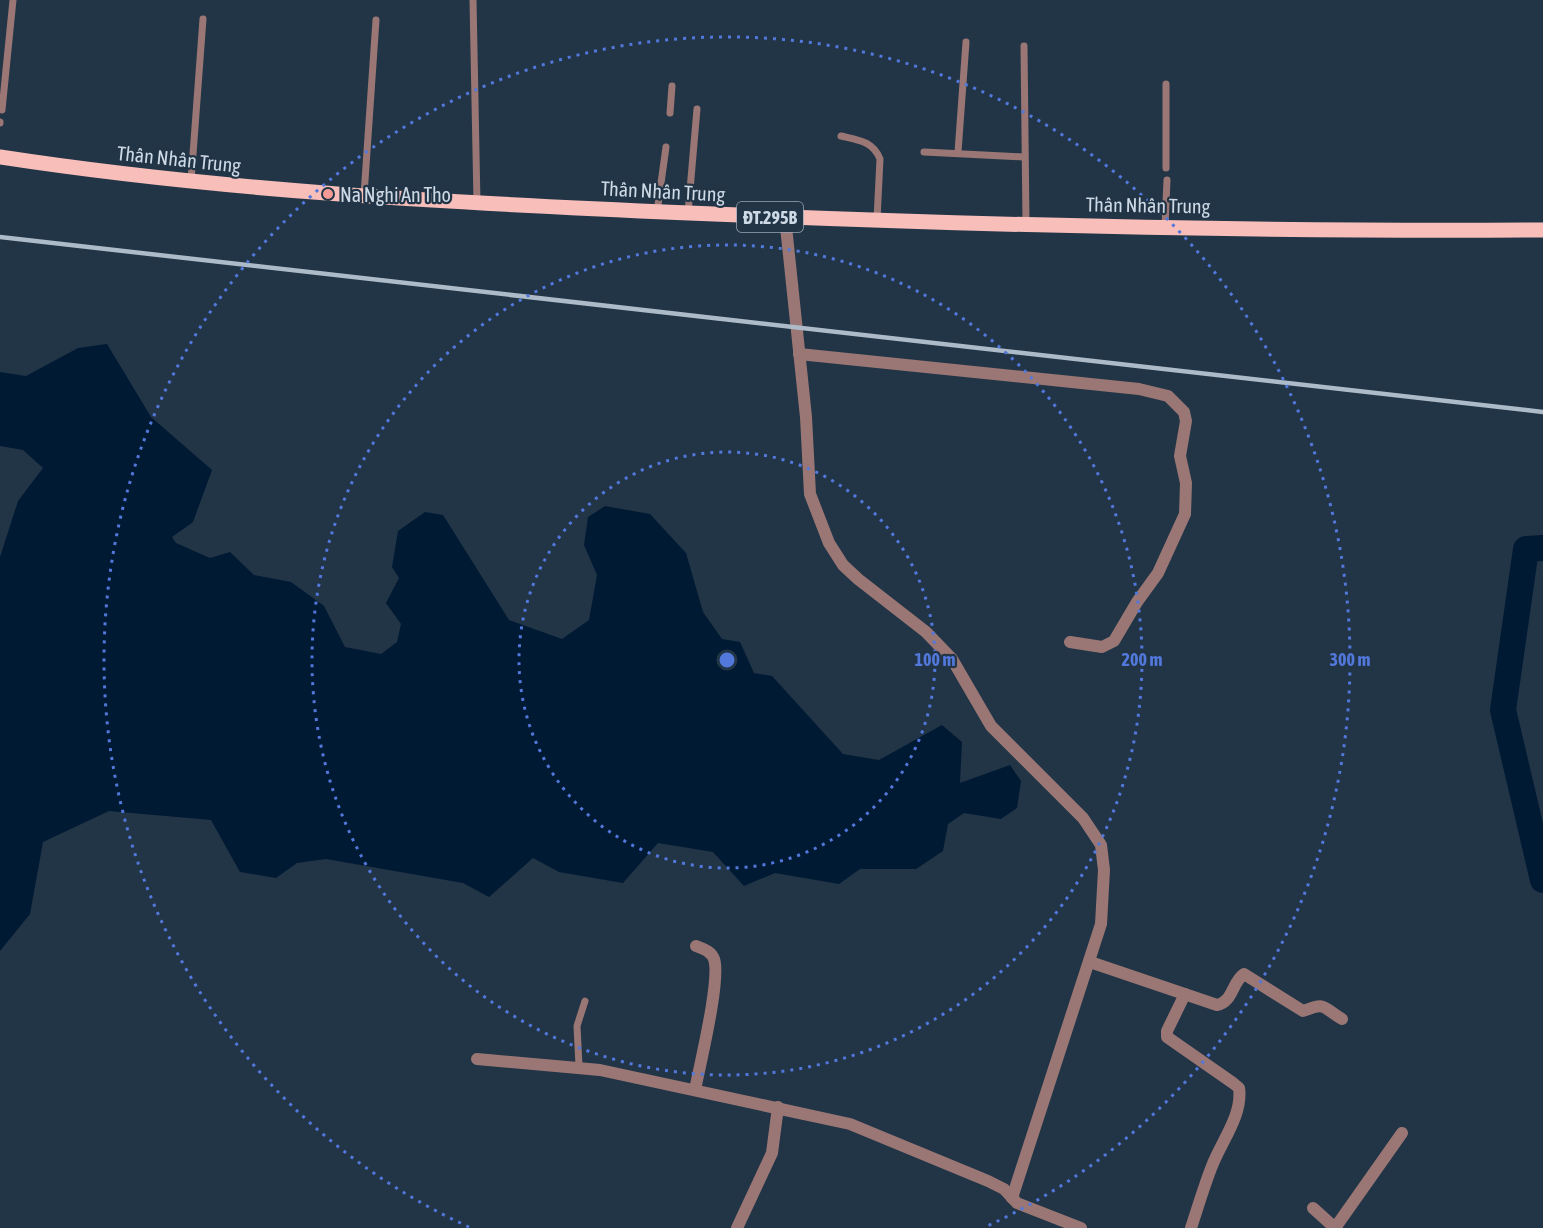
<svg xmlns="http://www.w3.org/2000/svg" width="1543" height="1228" font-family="'Asap Condensed',sans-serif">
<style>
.water{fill:#001a33}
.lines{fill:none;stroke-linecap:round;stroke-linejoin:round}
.river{stroke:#001a33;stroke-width:26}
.service{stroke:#9a7774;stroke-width:7}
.minor{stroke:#9a7774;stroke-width:12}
.primary{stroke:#f8beba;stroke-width:15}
.rail{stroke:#adbbc8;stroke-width:4.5}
.ring{fill:none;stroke:#5278dc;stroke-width:3;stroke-dasharray:3 6}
.poi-dot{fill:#f59b96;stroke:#223547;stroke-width:2}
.labels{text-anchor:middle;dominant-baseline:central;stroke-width:4.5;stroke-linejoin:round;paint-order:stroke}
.shield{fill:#223547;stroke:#9aa8b6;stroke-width:1.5}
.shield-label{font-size:18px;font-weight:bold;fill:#cdd9e5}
.street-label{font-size:20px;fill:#cdd9e5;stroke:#223547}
.poi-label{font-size:20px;fill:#cdd9e5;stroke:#223547;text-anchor:start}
.centre{fill:#5278dc;stroke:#223547;stroke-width:3}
.ring-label{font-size:18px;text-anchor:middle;font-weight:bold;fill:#5278dc;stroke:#223547;stroke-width:4.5;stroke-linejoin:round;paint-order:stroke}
</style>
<rect width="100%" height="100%" fill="#223547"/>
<polygon class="water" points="107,344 151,417 212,470 193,522 172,537 176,543 210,558 230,552 254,575 291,582 324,606 345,647 381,654 397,642 401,624 386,603 399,578 392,567 398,531 425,512 443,515 509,620 562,639 589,620 597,575 584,545 588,517 605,506 650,514 686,553 703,612 722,639 740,642 754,673 772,676 843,754 879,760 942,725 962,742 960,783 1010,765 1021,781 1017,808 1001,819 964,813 948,824 943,851 916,869 860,869 839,884 775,873 744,886 713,852 658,843 623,883 559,872 533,858 489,897 463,883 326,859 297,863 276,878 240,872 211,820 109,811 43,842 30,914 0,951 0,557 18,501 43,468 23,450 0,446 0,372 26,376 78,348"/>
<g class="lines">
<polyline class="river" points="1543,548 1526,549 1503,710 1543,880"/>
<g class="service">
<polyline points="473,0 477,203"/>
<polyline points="1024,46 1026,223"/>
<polyline points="1166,84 1166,168"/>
<polyline points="2,110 13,0"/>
<polyline points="670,113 672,86"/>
<polyline points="0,123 0,122"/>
<path d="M841 136C858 140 873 141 880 159L877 219"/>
<polyline points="924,152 1024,157"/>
<polyline points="958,152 966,42"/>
<polyline points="191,181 203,19"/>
<polyline points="364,195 376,20"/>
<polyline points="657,212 666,147"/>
<polyline points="688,213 697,109"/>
<polyline points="1165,226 1167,180"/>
<polyline points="579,1066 577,1026 585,1001"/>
</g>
<g class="minor">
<polyline points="785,217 806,417 810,494 829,543 843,565 858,579 926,632 952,659 991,726 1083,818 1101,845 1104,870 1101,924 1012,1198"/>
<polyline points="799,354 1139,389 1168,396 1184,412 1186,421 1180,456 1186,483 1185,514 1158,573 1137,602 1114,641 1102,647 1070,642"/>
<path d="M1090 962 1217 1005C1233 1002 1232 982 1244 974L1303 1011C1326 1002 1321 1006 1342 1019"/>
<path d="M1185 994 1167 1031V1037L1233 1083 1239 1088C1243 1115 1221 1142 1212 1166 1204 1186 1198 1207 1191 1228"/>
<polyline points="477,1059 600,1070 850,1124 988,1181 1004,1189 1017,1203 1081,1228"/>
<path d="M695 1090C700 1064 721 979 714 959 711 951 703 949 696 946"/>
<polyline points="1313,1208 1335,1228"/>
<polyline points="737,1228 772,1153 778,1107"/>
<polyline points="1335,1228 1402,1133"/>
</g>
<path class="primary" d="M0 157C228 192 458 203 689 213 973 225 1259 232 1543 230"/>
<polyline class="rail" points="0,237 1543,412"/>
</g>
<g class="ring">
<circle cx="727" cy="660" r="208"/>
<circle cx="727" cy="660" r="415"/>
<path d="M469 1227A623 623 0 1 1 985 1227"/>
</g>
<circle class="poi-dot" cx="328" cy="194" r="6"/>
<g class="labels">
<rect class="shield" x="737" y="202" width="66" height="30" rx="4.5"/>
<g class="shield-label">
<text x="770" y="217">ĐT.295B</text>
</g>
<g class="street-label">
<text transform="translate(179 159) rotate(6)">Thân Nhân Trung</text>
<text transform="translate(663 191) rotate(3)">Thân Nhân Trung</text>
<text transform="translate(1148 205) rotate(1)">Thân Nhân Trung</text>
</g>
<g class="poi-label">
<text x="340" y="194">Na Nghi An Tho</text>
</g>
</g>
<circle cx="727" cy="660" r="9" class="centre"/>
<g class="ring-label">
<text x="935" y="666">100 m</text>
<text x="1142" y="666">200 m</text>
<text x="1350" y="666">300 m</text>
</g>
</svg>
